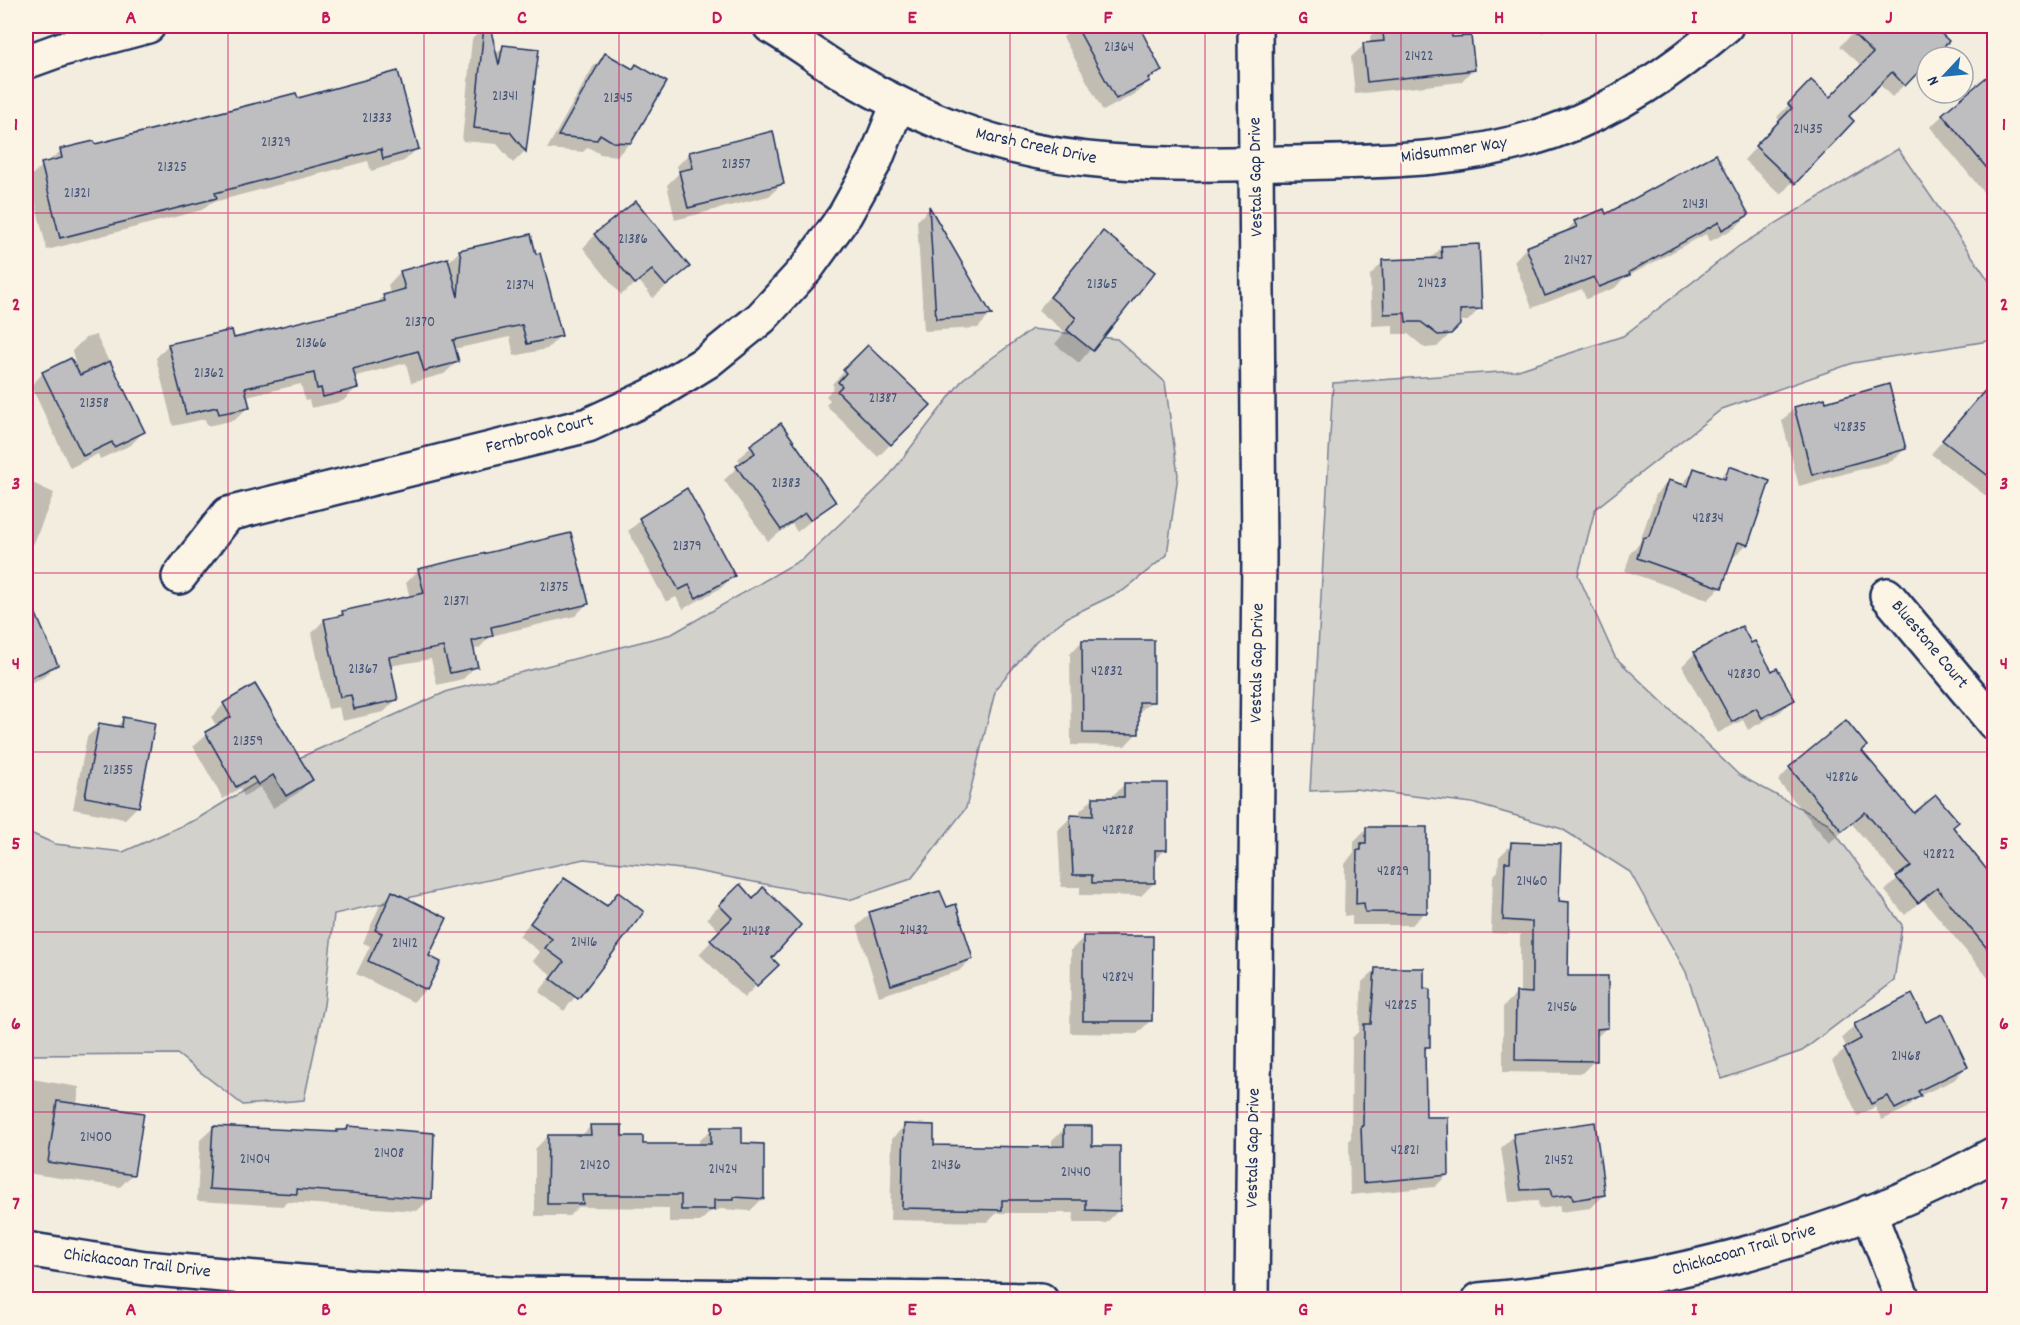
<svg xmlns="http://www.w3.org/2000/svg" width="2020" height="1325" font-family="Dekko,sans-serif">
<style>
.green{fill:#d3d1cc;stroke:#778095;stroke-width:1.5}
.shadow{fill:#0003}
.building{fill:#bebec0;stroke:#1b2f5e;stroke-width:1.5}
.lines{fill:none;stroke-linecap:round;stroke-linejoin:round}
.minor-casing{stroke:#1b2f5e;stroke-width:38}
.minor{stroke:#fcf5e5;stroke-width:33}
.grid{fill:none;stroke:#c2185b;stroke-width:1.5;stroke-opacity:0.55}
.labels{text-anchor:middle;dominant-baseline:central;stroke-width:4.5;stroke-linejoin:round;paint-order:stroke}
.number-label{font-size:15px;fill:#445376}
.street-label{font-size:18px;fill:#1b2f5e;stroke:#fcf5e5}
.neatline{fill:none;stroke:#c2185b;stroke-width:2}
.grid-label{font-size:20px;text-anchor:middle;font-weight:bold;fill:#c2185b}
</style>
<rect width="100%" height="100%" fill="#f3ede0"/>
<filter id="ink" filterUnits="userSpaceOnUse"><feTurbulence type="fractalNoise" baseFrequency=".0167" numOctaves="2"/><feDisplacementMap in="SourceGraphic" scale="12" xChannelSelector="R" yChannelSelector="G"/><feConvolveMatrix kernelMatrix="1 2 1 2 8 2 1 2 1" color-interpolation-filters="sRGB"/></filter>
<g filter="url(#ink)">
<g class="green">
<polygon points="1898,149 1994,288 1994,340 1853,363 1722,409 1595,509 1578,575 1615,657 1739,775 1828,823 1902,925 1894,981 1802,1051 1722,1079 1686,972 1630,872 1562,829 1472,803 1355,789 1310,791 1333,383 1515,371 1623,336 1739,246"/>
<polygon points="1032,329 1117,339 1165,382 1178,475 1167,555 1124,590 1068,617 1036,641 996,688 966,808 911,879 849,900 691,870 584,859 334,914 324,1005 304,1100 243,1105 177,1054 26,1055 26,831 55,844 123,852 197,819 290,762 448,691 672,634 804,558 886,480 963,379"/>
</g>
<g class="shadow">
<polygon points="485,26 489,26 496,54 503,47 537,50 525,151 513,163 497,144 462,141 472,39"/>
<polygon points="1075,26 1137,26 1161,70 1135,94 1103,111 1063,37"/>
<polygon points="1380,26 1449,26 1451,39 1473,69 1461,82 1355,94 1351,57 1364,45 1371,44 1370,36"/>
<polygon points="1538,26 1553,26 1542,33"/>
<polygon points="1860,26 1931,26 1947,41 1931,57 1927,57 1927,61 1892,97 1878,83 1847,116 1781,195 1744,160 1780,121 1777,117 1811,82 1829,99 1862,66 1840,46"/>
<polygon points="605,54 632,70 636,66 630,143 617,156 600,154 588,147 583,152 547,149 593,67"/>
<polygon points="1994,84 1994,205 1930,127 1943,115"/>
<polygon points="297,99 417,149 404,161 371,171 368,161 210,203 202,210 47,250 29,177 61,151 94,146"/>
<polygon points="690,153 782,184 769,196 675,220 667,185 679,173 677,166"/>
<polygon points="929,209 990,315 978,328 924,331 917,221"/>
<polygon points="1748,215 1735,228 1709,242 1706,234 1623,279 1615,288 1586,299 1582,289 1532,308 1514,261 1526,248 1563,234 1575,222 1605,216"/>
<polygon points="1103,233 1153,273 1079,363 1055,344 1065,332 1038,310"/>
<polygon points="595,235 688,267 653,298 639,281 621,295 583,248"/>
<polygon points="1442,247 1480,308 1468,321 1459,321 1459,325 1437,347 1425,348 1408,334 1393,334 1393,325 1372,326 1370,275 1383,262 1429,260"/>
<polygon points="460,251 560,336 547,349 514,356 510,337 454,349 457,362 444,374 411,383 406,363 353,377 356,388 343,401 311,408 309,400 305,401 301,384 246,397 248,407 235,420 207,426 205,419 173,426 156,358 168,345 233,339 376,304 384,296 390,295 388,285 400,272 447,263"/>
<polygon points="96,335 143,432 131,445 100,459 98,454 70,468 31,386 43,373 77,369 72,351 85,338"/>
<polygon points="868,347 929,405 878,457 826,405 830,400 826,396 834,387 832,384"/>
<polygon points="1825,403 1905,449 1892,461 1799,486 1782,421 1794,408"/>
<polygon points="1994,405 1994,502 1931,454 1971,407"/>
<polygon points="780,426 834,502 797,532 792,524 768,541 724,480 741,464 738,459 751,446"/>
<polygon points="1729,468 1747,544 1734,557 1731,556 1721,587 1708,600 1625,571 1631,552 1639,544 1656,494 1669,481 1681,485 1695,470 1719,478"/>
<polygon points="26,480 54,493 34,543 26,552"/>
<polygon points="686,490 733,576 721,588 683,609 676,597 666,602 628,531 658,506"/>
<polygon points="419,570 588,603 575,616 491,636 479,648 472,650 476,666 463,679 437,685 431,659 389,666 397,699 384,712 342,721 339,707 328,709 312,633 324,620 337,618 343,612 410,598 406,583"/>
<polygon points="26,616 37,641 56,664 44,677 26,685"/>
<polygon points="1082,641 1152,701 1137,714 1137,733 1125,746 1071,745 1070,654"/>
<polygon points="1751,645 1793,700 1780,712 1748,730 1743,720 1718,733 1682,666 1695,653"/>
<polygon points="224,704 311,780 298,793 273,808 260,787 244,796 240,788 223,799 193,746 217,727 211,717"/>
<polygon points="124,719 138,806 125,819 73,809 87,737 100,725 115,728"/>
<polygon points="1861,751 1914,815 1952,828 1994,882 1994,985 1923,899 1905,915 1885,891 1898,878 1852,824 1829,843 1778,781 1790,768"/>
<polygon points="1124,785 1165,849 1154,861 1154,883 1141,896 1080,895 1080,887 1061,887 1058,830 1071,817 1080,817 1080,811 1093,798 1111,797"/>
<polygon points="1367,828 1425,912 1412,925 1352,925 1352,915 1344,916 1345,864 1354,852 1354,841"/>
<polygon points="1512,844 1566,977 1606,1028 1595,1039 1595,1060 1582,1073 1503,1072 1503,1007 1516,994 1520,994 1520,934 1491,933 1493,876 1498,871 1499,857"/>
<polygon points="564,880 605,907 618,894 642,912 564,1011 539,992 552,975 533,961 540,952 519,936"/>
<polygon points="740,886 770,958 776,965 744,998 699,954 720,932 707,918"/>
<polygon points="393,892 427,956 426,989 413,1002 356,974 370,946 363,943 380,905"/>
<polygon points="946,909 971,959 959,971 879,996 857,926 870,914"/>
<polygon points="1084,937 1150,1021 1137,1034 1070,1033 1071,950"/>
<polygon points="1375,970 1428,1047 1424,1052 1425,1119 1448,1174 1435,1187 1350,1195 1349,1140 1351,1138 1352,1038 1359,1031 1362,982"/>
<polygon points="1925,1024 1966,1067 1954,1080 1919,1096 1906,1109 1882,1120 1875,1107 1858,1116 1832,1061 1847,1048 1842,1038 1855,1025"/>
<polygon points="26,1078 79,1087 77,1105 133,1174 120,1187 26,1173"/>
<polygon points="591,1126 642,1146 699,1145 699,1141 712,1129 741,1145 763,1198 750,1211 722,1209 710,1212 700,1222 669,1222 669,1208 578,1207 569,1216 535,1216 535,1149 548,1136 581,1136"/>
<polygon points="904,1126 933,1147 1052,1147 1052,1141 1065,1128 1091,1147 1119,1210 1106,1223 1073,1223 1074,1213 997,1213 988,1222 890,1220 892,1139"/>
<polygon points="348,1127 430,1199 417,1211 287,1202 283,1206 197,1201 200,1140 213,1128 335,1134"/>
<polygon points="1514,1136 1604,1195 1591,1208 1560,1212 1560,1206 1539,1209 1538,1201 1509,1202 1501,1148"/>
</g>
<g class="building">
<polygon points="484,26 490,26 499,65 503,45 539,49 526,152 510,132 474,128"/>
<polygon points="1076,26 1139,26 1162,71 1148,78 1150,81 1116,99"/>
<polygon points="1382,26 1451,26 1452,37 1471,36 1475,70 1367,82 1363,43 1384,41"/>
<polygon points="1845,26 1933,26 1949,41 1933,57 1927,57 1927,63 1905,86 1892,72 1849,116 1854,121 1795,184 1755,146 1792,108 1788,104 1811,80 1830,97 1873,53"/>
<polygon points="605,53 633,69 636,64 667,82 631,143 613,142 600,134 597,140 558,136"/>
<polygon points="1995,70 1995,178 1942,114"/>
<polygon points="398,71 419,149 383,159 381,149 215,193 217,198 60,238 41,163 62,158 60,149 94,141 95,144 296,93 298,98"/>
<polygon points="773,131 784,184 688,208 679,171 693,168 689,152"/>
<polygon points="1716,154 1749,215 1722,230 1719,222 1629,272 1630,275 1599,287 1594,277 1545,296 1526,247 1577,227 1574,221 1604,209 1606,214"/>
<polygon points="636,201 690,267 666,286 652,270 635,284 594,234"/>
<polygon points="929,206 992,315 936,319"/>
<polygon points="1103,231 1155,272 1093,351 1067,330 1076,318 1050,297"/>
<polygon points="531,234 536,254 540,253 562,336 527,344 522,325 453,340 459,362 424,371 418,351 353,369 358,388 323,397 321,388 317,389 314,373 245,388 250,408 219,414 217,407 186,414 168,344 232,330 234,338 385,301 383,295 405,289 400,271 448,258 458,297 461,257 459,250"/>
<polygon points="1479,244 1482,309 1460,310 1460,325 1451,334 1438,335 1421,322 1406,322 1405,313 1384,314 1382,260 1442,258 1441,246"/>
<polygon points="868,345 931,405 891,445 837,391 842,386 838,382 846,373 843,370"/>
<polygon points="71,358 80,375 110,361 145,432 114,447 112,442 83,456 42,372"/>
<polygon points="1995,379 1995,481 1942,440"/>
<polygon points="1889,384 1906,449 1812,475 1794,407 1825,398 1826,402"/>
<polygon points="781,423 836,502 810,520 805,513 781,530 736,466 755,453 750,445"/>
<polygon points="1729,466 1770,481 1748,545 1738,542 1722,588 1637,558 1643,538 1649,536 1668,480 1688,486 1694,468 1725,479"/>
<polygon points="687,488 735,576 696,598 689,585 679,590 639,518"/>
<polygon points="571,533 589,604 491,627 493,636 472,641 478,667 450,673 443,647 389,657 398,700 354,709 351,695 340,697 324,619 343,615 342,611 424,593 418,569"/>
<polygon points="26,591 58,665 26,680"/>
<polygon points="1742,626 1751,643 1755,641 1772,671 1777,668 1795,700 1762,718 1756,708 1732,722 1694,652"/>
<polygon points="1082,640 1154,640 1154,702 1139,702 1139,734 1083,733"/>
<polygon points="255,684 313,780 286,796 273,775 258,785 253,777 236,787 205,732 231,717 223,703"/>
<polygon points="123,717 155,723 139,807 85,797 99,723 122,727"/>
<polygon points="1846,720 1867,746 1862,751 1914,813 1936,795 1959,822 1953,827 1995,880 1995,958 1937,888 1918,903 1896,877 1911,866 1865,812 1842,831 1789,767"/>
<polygon points="1124,783 1167,783 1167,850 1155,850 1155,883 1092,883 1092,875 1073,875 1070,815 1093,816 1093,797 1124,797"/>
<polygon points="1366,827 1427,827 1427,913 1365,912 1364,903 1356,904 1357,850 1361,850 1361,843 1366,843"/>
<polygon points="1511,842 1561,844 1559,901 1569,902 1568,976 1608,976 1608,1028 1597,1029 1597,1061 1515,1060 1516,992 1532,993 1532,922 1503,920 1505,862 1510,862"/>
<polygon points="564,878 607,906 618,892 644,912 578,999 551,979 564,962 545,948 552,939 530,923"/>
<polygon points="740,884 753,899 763,887 801,925 772,958 779,965 757,986 710,940 732,918 719,905"/>
<polygon points="392,891 447,918 429,956 441,962 427,990 368,961 382,933 375,930"/>
<polygon points="940,891 947,907 956,904 973,959 891,985 869,912"/>
<polygon points="1083,936 1153,936 1152,1021 1083,1021"/>
<polygon points="1375,968 1424,968 1424,988 1430,989 1430,1047 1425,1047 1426,1117 1448,1117 1449,1175 1363,1183 1361,1126 1363,1126 1364,1024 1371,1024"/>
<polygon points="1912,994 1926,1022 1943,1014 1968,1067 1918,1091 1921,1096 1895,1109 1888,1096 1871,1104 1844,1048 1861,1039 1854,1024"/>
<polygon points="57,1101 144,1113 134,1175 48,1162"/>
<polygon points="1595,1122 1605,1195 1573,1200 1572,1194 1552,1197 1550,1189 1521,1190 1513,1134"/>
<polygon points="904,1124 934,1125 934,1145 1031,1147 1064,1146 1064,1126 1092,1126 1092,1146 1120,1146 1120,1211 1086,1210 1086,1200 1002,1200 1002,1210 902,1208"/>
<polygon points="590,1125 622,1125 622,1136 643,1136 643,1144 711,1144 711,1127 742,1127 742,1143 764,1144 764,1199 734,1197 734,1200 714,1200 714,1210 681,1210 681,1195 582,1195 583,1204 547,1204 548,1135 591,1135"/>
<polygon points="213,1126 337,1132 337,1130 347,1130 348,1126 434,1133 432,1199 297,1189 297,1194 209,1189"/>
</g>
<g class="lines">
<g class="minor-casing">
<g id="minor">
<path d="M770 26C796 41 821 60 847 76 884 98 923 116 963 131 1065 169 1176 165 1283 163 1378 161 1461 163 1552 132 1618 109 1674 70 1726 26"/>
<polyline points="26,62 62,49 148,26"/>
<polyline points="179,577 228,514 588,425 651,396 708,361 761,318 806,269 845,215 875,161 898,104"/>
<polyline points="1887,595 1994,723"/>
<polyline points="1869,1212 1903,1300"/>
<polyline points="26,1249 145,1268 357,1287 513,1294 1041,1300"/>
<polyline points="1252,1300 1259,557 1255,26"/>
<path d="M1479 1300C1657 1284 1837 1242 1994 1154"/>
</g>
</g>
<use href="#minor" class="minor"/>
</g>
</g>
<path class="grid" d="M228 26V1300M424 26V1300M619 26V1300M815 26V1300M1010 26V1300M1205 26V1300M1401 26V1300M1596 26V1300M1792 26V1300M26 213H1994M26 393H1994M26 573H1994M26 752H1994M26 932H1994M26 1112H1994"/>
<g class="labels">
<g class="number-label">
<text x="1119" y="48">21364</text>
<text x="1419" y="57">21422</text>
<text x="505" y="97">21341</text>
<text x="618" y="99">21345</text>
<text x="377" y="119">21333</text>
<text x="1808" y="130">21435</text>
<text x="276" y="143">21329</text>
<text x="736" y="165">21357</text>
<text x="172" y="168">21325</text>
<text x="77" y="194">21321</text>
<text x="1695" y="205">21431</text>
<text x="633" y="240">21386</text>
<text x="1578" y="261">21427</text>
<text x="1432" y="284">21423</text>
<text x="1102" y="285">21365</text>
<text x="520" y="286">21374</text>
<text x="420" y="323">21370</text>
<text x="311" y="344">21366</text>
<text x="209" y="374">21362</text>
<text x="883" y="399">21387</text>
<text x="94" y="404">21358</text>
<text x="1850" y="428">42835</text>
<text x="786" y="484">21383</text>
<text x="1708" y="519">42834</text>
<text x="687" y="547">21379</text>
<text x="554" y="588">21375</text>
<text x="456" y="602">21371</text>
<text x="363" y="670">21367</text>
<text x="1107" y="672">42832</text>
<text x="1744" y="675">42830</text>
<text x="248" y="742">21359</text>
<text x="118" y="771">21355</text>
<text x="1842" y="778">42826</text>
<text x="1118" y="831">42828</text>
<text x="1939" y="855">42822</text>
<text x="1393" y="872">42829</text>
<text x="1532" y="882">21460</text>
<text x="914" y="931">21432</text>
<text x="756" y="932">21428</text>
<text x="584" y="943">21416</text>
<text x="405" y="944">21412</text>
<text x="1118" y="978">42824</text>
<text x="1401" y="1006">42825</text>
<text x="1562" y="1008">21456</text>
<text x="1906" y="1057">21468</text>
<text x="96" y="1138">21400</text>
<text x="1405" y="1151">42821</text>
<text x="389" y="1154">21408</text>
<text x="255" y="1160">21404</text>
<text x="1559" y="1161">21452</text>
<text x="595" y="1166">21420</text>
<text x="946" y="1166">21436</text>
<text x="723" y="1170">21424</text>
<text x="1076" y="1173">21440</text>
</g>
<g class="street-label">
<text transform="translate(1036 147) rotate(12)">Marsh Creek Drive</text>
<text transform="translate(1454 151) rotate(-8)">Midsummer Way</text>
<text transform="translate(1257 177) rotate(-91)">Vestals Gap Drive</text>
<text transform="translate(540 435) rotate(-15)">Fernbrook Court</text>
<text transform="translate(1929 645) rotate(50)">Bluestone Court</text>
<text transform="translate(1258 663) rotate(-89)">Vestals Gap Drive</text>
<text transform="translate(1254 1148) rotate(-89)">Vestals Gap Drive</text>
<text transform="translate(1744 1251) rotate(-16)">Chickacoan Trail Drive</text>
<text transform="translate(137 1264) rotate(7)">Chickacoan Trail Drive</text>
</g>
</g>
<rect width="2020" height="1325" fill="none" stroke="#fcf5e5" stroke-width="66"/>
<g transform="translate(1945 75) rotate(244)"><circle r="28" fill="#fcf5e5" stroke="#a2a6af" stroke-width="1.5"/>
<path d="M0-4.5L10 22L0 15L-10 22Z" fill="#1f6fb2"/>
<text y="-9" font-size="16" font-weight="bold" text-anchor="middle" fill="#1b2f5e">N</text>
</g>
<rect x="33" y="33" width="1954" height="1259" class="neatline"/>
<g class="grid-label">
<text x="131" y="23">A</text>
<text x="326" y="23">B</text>
<text x="522" y="23">C</text>
<text x="717" y="23">D</text>
<text x="912" y="23">E</text>
<text x="1108" y="23">F</text>
<text x="1303" y="23">G</text>
<text x="1499" y="23">H</text>
<text x="1694" y="23">I</text>
<text x="1889" y="23">J</text>
<text x="16" y="130">1</text>
<text x="2004" y="130">1</text>
<text x="16" y="310">2</text>
<text x="2004" y="310">2</text>
<text x="16" y="489">3</text>
<text x="2004" y="489">3</text>
<text x="16" y="669">4</text>
<text x="2004" y="669">4</text>
<text x="16" y="849">5</text>
<text x="2004" y="849">5</text>
<text x="16" y="1029">6</text>
<text x="2004" y="1029">6</text>
<text x="16" y="1209">7</text>
<text x="2004" y="1209">7</text>
<text x="131" y="1315">A</text>
<text x="326" y="1315">B</text>
<text x="522" y="1315">C</text>
<text x="717" y="1315">D</text>
<text x="912" y="1315">E</text>
<text x="1108" y="1315">F</text>
<text x="1303" y="1315">G</text>
<text x="1499" y="1315">H</text>
<text x="1694" y="1315">I</text>
<text x="1889" y="1315">J</text>
</g>
</svg>
